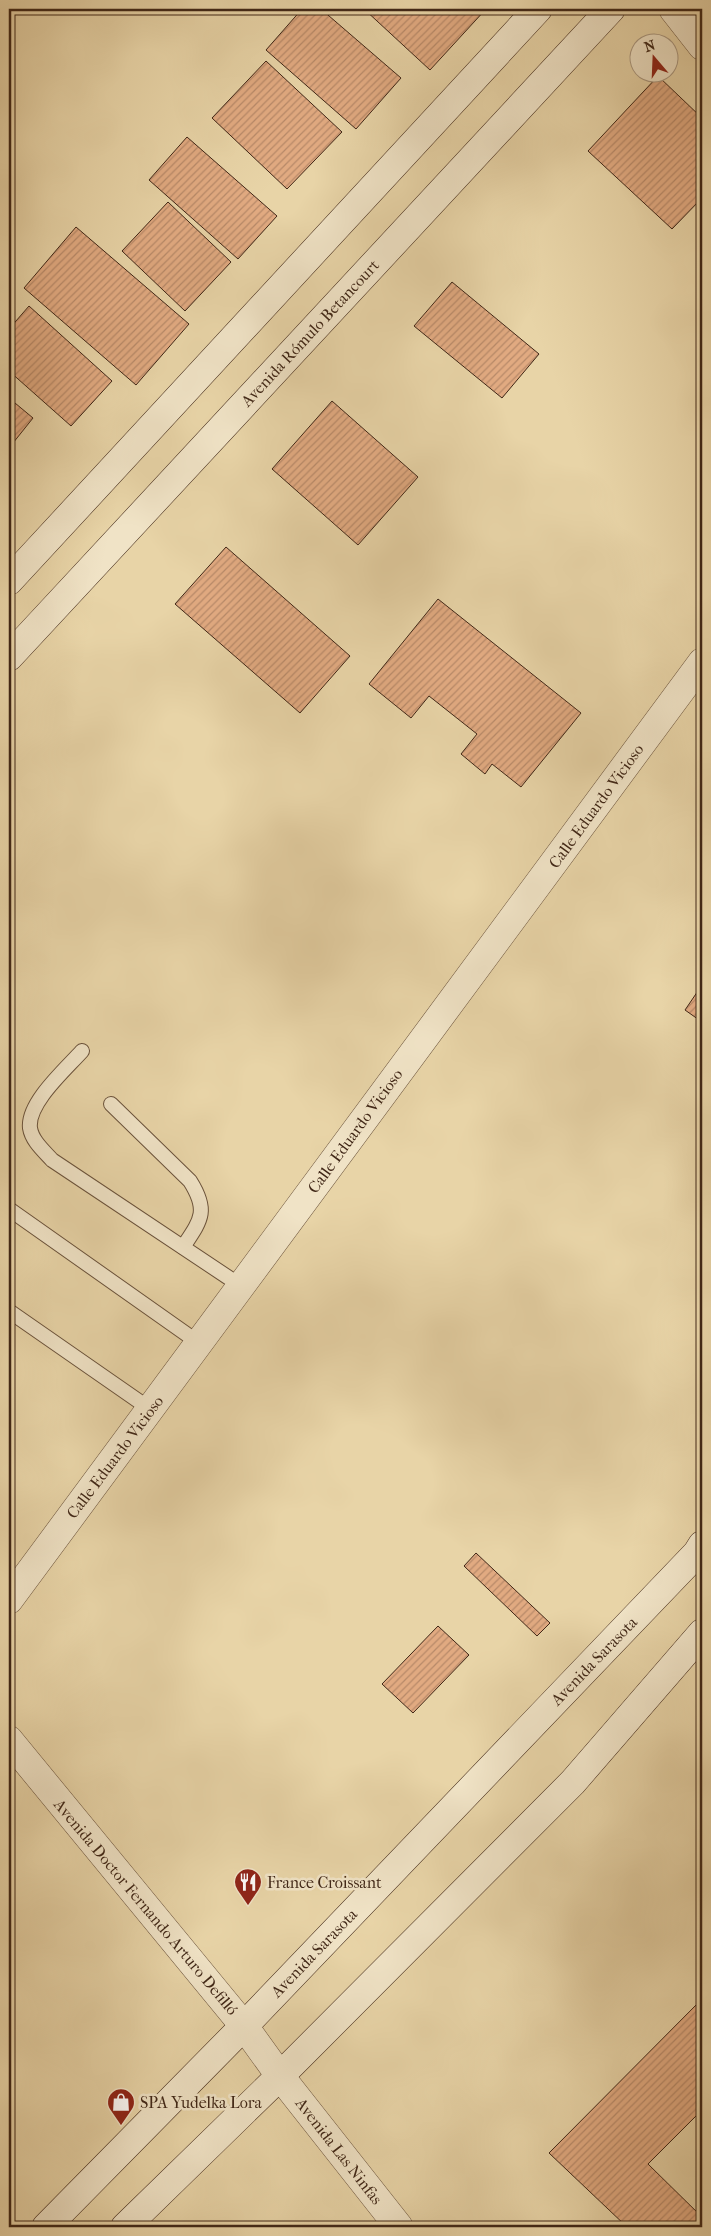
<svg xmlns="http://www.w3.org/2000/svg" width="711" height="2236" font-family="'IM FELL French Canon',serif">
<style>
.building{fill:url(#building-hatch);stroke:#402717}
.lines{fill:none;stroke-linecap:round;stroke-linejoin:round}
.service-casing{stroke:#6a523b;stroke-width:16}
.minor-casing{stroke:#6a523b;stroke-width:29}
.tertiary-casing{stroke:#6a523b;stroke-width:29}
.secondary-casing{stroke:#402717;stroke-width:29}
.service{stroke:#f0e3c6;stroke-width:14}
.minor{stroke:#f0e3c6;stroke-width:28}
.tertiary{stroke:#f0e3c6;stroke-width:28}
.secondary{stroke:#f0e3c6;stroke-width:28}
.labels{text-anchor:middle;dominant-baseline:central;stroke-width:5;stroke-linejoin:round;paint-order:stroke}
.street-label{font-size:16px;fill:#402717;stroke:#f0e3c6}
.poi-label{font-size:16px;fill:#402717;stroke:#f0e3c6;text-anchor:start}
</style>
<defs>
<pattern id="building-hatch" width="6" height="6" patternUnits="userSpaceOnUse" patternTransform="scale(1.25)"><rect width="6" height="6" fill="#e1aa81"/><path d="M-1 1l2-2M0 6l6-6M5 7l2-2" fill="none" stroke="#b88a69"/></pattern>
</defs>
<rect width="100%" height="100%" fill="#e8d4a7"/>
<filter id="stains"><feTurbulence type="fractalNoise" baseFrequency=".004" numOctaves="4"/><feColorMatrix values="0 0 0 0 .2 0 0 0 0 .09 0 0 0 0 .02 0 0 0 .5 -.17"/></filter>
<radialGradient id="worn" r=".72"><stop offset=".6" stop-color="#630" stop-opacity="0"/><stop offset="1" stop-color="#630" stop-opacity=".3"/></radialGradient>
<g class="building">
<polygon points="302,9 321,9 401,78 356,129 266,50"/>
<polygon points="364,9 486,9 430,70"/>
<polygon points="266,61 342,132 287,189 212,118"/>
<polygon points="658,76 702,118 702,198 672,229 588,151"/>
<polygon points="187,137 277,216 238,259 149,180"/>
<polygon points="168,202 231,262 185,311 122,251"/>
<polygon points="76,227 189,324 136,385 24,288"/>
<polygon points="452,282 539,354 502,398 414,326"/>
<polygon points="29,306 112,381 71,426 9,371 9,329"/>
<polygon points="9,398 33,418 9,448"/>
<polygon points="332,401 418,477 358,545 272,469"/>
<polygon points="226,547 350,656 300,713 175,604"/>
<polygon points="438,599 581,713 521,787 492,764 485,774 461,754 477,734 429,696 411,718 369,684"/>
<polygon points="702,985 702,1022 685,1010"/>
<polygon points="476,1553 550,1623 537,1636 464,1566"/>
<polygon points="438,1626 469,1655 413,1713 382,1684"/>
<polygon points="702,1999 702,2110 648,2164 702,2217 702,2227 627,2227 549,2153"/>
</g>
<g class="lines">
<g class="service-casing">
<g id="service">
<path d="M82 1051C66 1069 27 1103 30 1128 32 1141 44 1151 52 1160L241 1286"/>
<path d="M111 1104 190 1181C209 1211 201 1220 183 1247"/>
<polyline points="9,1209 199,1343"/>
<polyline points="9,1311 150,1409"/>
</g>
</g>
<g class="minor-casing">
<g id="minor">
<polyline points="673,9 702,46"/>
<polyline points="9,1600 702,662"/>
</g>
</g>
<g class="tertiary-casing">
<polyline id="tertiary" points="9,1740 244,2026 280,2076 399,2227"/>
</g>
<g class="secondary-casing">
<g id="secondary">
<polyline points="9,581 538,9"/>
<polyline points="9,657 611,9"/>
<polyline points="46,2227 244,2026 697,1553 702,1545"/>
<polyline points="125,2227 280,2076 573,1782 702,1633"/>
</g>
</g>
<use href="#service" class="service"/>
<use href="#minor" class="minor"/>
<use href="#tertiary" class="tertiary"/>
<use href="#secondary" class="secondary"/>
</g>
<defs>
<g id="restaurant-pin" transform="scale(1.4375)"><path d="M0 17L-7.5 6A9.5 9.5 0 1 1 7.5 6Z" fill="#8f2418" stroke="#f0e3c6"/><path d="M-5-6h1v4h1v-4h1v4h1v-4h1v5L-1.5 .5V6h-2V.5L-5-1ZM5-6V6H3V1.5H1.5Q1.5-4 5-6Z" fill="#fff"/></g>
<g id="shop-pin" transform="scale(1.4375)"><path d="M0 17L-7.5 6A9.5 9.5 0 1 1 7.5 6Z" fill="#8f2418" stroke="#f0e3c6"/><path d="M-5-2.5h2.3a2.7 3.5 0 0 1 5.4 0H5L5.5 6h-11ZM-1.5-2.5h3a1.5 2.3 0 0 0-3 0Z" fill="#fff"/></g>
</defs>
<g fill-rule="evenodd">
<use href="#restaurant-pin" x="248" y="1882"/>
<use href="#shop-pin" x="121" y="2102"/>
</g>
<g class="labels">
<g class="street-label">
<text transform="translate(310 333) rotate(-47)">Avenida Rómulo Betancourt</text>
<text transform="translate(596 806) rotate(-54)">Calle Eduardo Vicioso</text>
<text transform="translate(355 1131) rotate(-54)">Calle Eduardo Vicioso</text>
<text transform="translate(115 1457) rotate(-53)">Calle Eduardo Vicioso</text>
<text transform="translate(594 1661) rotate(-46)">Avenida Sarasota</text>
<text transform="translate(146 1907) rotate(50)">Avenida Doctor Fernando Arturo Defilló</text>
<text transform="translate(314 1953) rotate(-46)">Avenida Sarasota</text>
<text transform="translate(339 2151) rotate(52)">Avenida Las Ninfas</text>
</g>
<g class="poi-label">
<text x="267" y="1882">France Croissant</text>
<text x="140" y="2102">SPA Yudelka Lora</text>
</g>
</g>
<rect width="711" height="2236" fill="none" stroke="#e8d4a7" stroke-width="30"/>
<rect x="10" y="10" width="691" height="2216" fill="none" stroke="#402717" stroke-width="2.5"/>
<rect x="15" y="15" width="681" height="2206" fill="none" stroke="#402717"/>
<g transform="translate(654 58) rotate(341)"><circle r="24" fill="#f0e3c6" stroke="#aa9880"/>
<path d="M0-4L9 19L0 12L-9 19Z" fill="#8f2418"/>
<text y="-8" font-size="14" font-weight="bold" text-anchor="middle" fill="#402717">N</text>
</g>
<rect width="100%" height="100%" filter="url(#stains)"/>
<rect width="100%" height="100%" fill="url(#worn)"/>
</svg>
